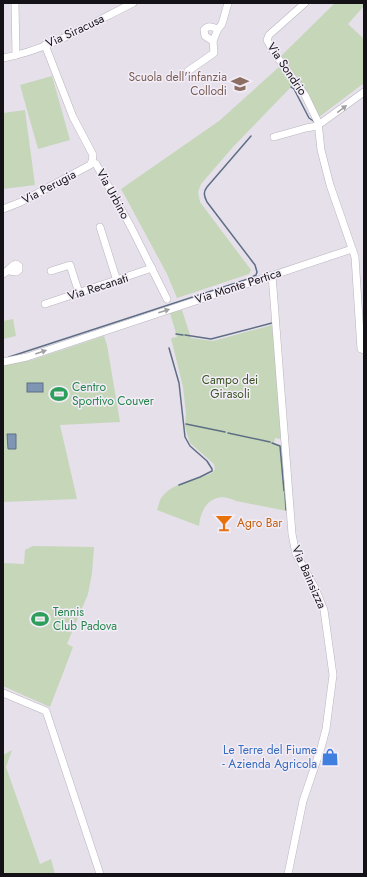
<svg xmlns="http://www.w3.org/2000/svg" width="367" height="877" font-family="Jost,sans-serif">
<style>
.green{fill:#c5d6b9}
.water{fill:#7e95b4;stroke:#5e6e85}
.lines{fill:none;stroke-linecap:round;stroke-linejoin:round}
.stream{stroke:#5e6e85;stroke-width:1.5}
.minor-casing{stroke:#b9b4be;stroke-width:8}
.minor{stroke:#fff;stroke-width:7}
.oneway{fill:#a1a0a2}
.labels{text-anchor:middle;dominant-baseline:central;stroke-width:3;stroke-linejoin:round;paint-order:stroke}
.street-label{font-size:12px;fill:#141216;stroke:#f3edf8}
.education-label{font-size:12px;fill:#785e54;stroke:#f3edf8;text-anchor:end}
.park-label{font-size:12px;fill:#3a5522;stroke:#f3edf8}
.leisure-label{font-size:12px;fill:#27864d;stroke:#f3edf8;text-anchor:start}
.food-label{font-size:12px;fill:#c56008;stroke:#f3edf8;text-anchor:start}
.shop-label{font-size:12px;fill:#366cbe;stroke:#f3edf8;text-anchor:end}
</style>
<rect width="100%" height="100%" fill="#e6e0eb"/>
<g class="green">
<polygon points="335,3 364,3 364,6 348,24 364,39 364,83 319,117 302,84 281,56"/>
<polygon points="279,67 293,85 233,147 201,184 198,192 200,202 251,270 249,274 177,298 167,274 125,196 121,189 219,121"/>
<polygon points="52,76 70,140 38,149 20,85"/>
<polygon points="25,110 35,185 3,189 3,113"/>
<path d="M182 310 191 338 213 341 272 325 282 439 275 438 274 443 282 446 287 511 236 501C215 490 201 504 199 526L157 510C158 507 159 502 161 498 173 482 195 480 212 473L215 469 214 464 190 443 187 434 185 426 186 414 183 387 171 338 177 337 170 313Z"/>
<polygon points="13,319 16,336 3,339 3,321"/>
<polygon points="104,336 107,345 120,422 60,425 77,499 3,502 3,365 32,360"/>
<polygon points="33,546 94,547 92,573 88,594 67,644 73,647 50,707 3,686 3,563 24,564 25,550"/>
<polygon points="12,750 6,767 40,864 51,859 55,874 3,874 3,755"/>
</g>
<g class="water">
<rect x="27" y="383" width="16" height="9"/>
<polygon points="7,434 16,434 16,449 8,449"/>
</g>
<g class="lines">
<g class="stream">
<polyline points="291,87 294,89 309,118 315,122"/>
<polyline points="176,334 183,335"/>
<polyline points="185,335 211,339 272,323"/>
<polyline points="169,348 179,383 185,437 190,446 207,461 212,469 212,471 200,477 179,485"/>
<path d="M9 357 248 279 256 275 257 272 255 265 207 202C204 196 203 192 207 187L251 136"/>
<polyline points="186,424 225,432"/>
<polyline points="228,433 270,442"/>
<polyline points="272,443 280,446 284,491"/>
<polyline points="285,493 286,510"/>
</g>
<g class="minor-casing">
<g id="minor">
<polyline points="15,3 16,55"/>
<polyline points="305,3 269,35 267,40 275,54 305,95 318,122 321,150 330,185 355,257 361,349 364,350"/>
<path d="M218 29C212 27 208 25 204 30L205 36 213 41 218 29 222 24 228 3"/>
<polyline points="45,45 73,117 93,155 92,162"/>
<path d="M3 58C49 50 92 23 133 3"/>
<polyline points="188,71 214,53 213,41"/>
<polyline points="274,137 306,128 317,126 364,92"/>
<polyline points="92,162 96,164 131,227 167,299"/>
<polyline points="3,209 21,202 90,165 92,162"/>
<polyline points="100,227 117,281"/>
<polyline points="51,271 70,265 79,293"/>
<path d="M3 274C8 271 12 265 16 264L19 266V270L16 272 9 271"/>
<polyline points="272,275 292,534 296,554 315,588 324,610 333,675 326,729 321,748 303,801 288,874"/>
<polyline points="45,304 152,268"/>
<polyline points="3,362 27,357 352,249"/>
<polyline points="3,693 46,711 100,874"/>
</g>
</g>
<use href="#minor" class="minor"/>
</g>
<defs><path id="oneway-solid" d="M-6-.8H1V-3.2L6.5 0L1 3.2V.8H-6Z"/></defs>
<g class="oneway">
<use href="#oneway-solid" transform="translate(342 109) rotate(-37)"/>
<use href="#oneway-solid" transform="translate(164 311) rotate(-18)"/>
<use href="#oneway-solid" transform="translate(41 352) rotate(-19)"/>
</g>
<defs>
<g id="school-bare" transform="scale(1.38)"><path d="M0-5L7-2L0 1L-7-2ZM-4 1L0 2.5L4 1V4Q0 6-4 4Z" fill="#8d6e63" stroke="#f3edf8" stroke-width="2.5" paint-order="stroke"/></g>
<g id="stadium-bare" transform="scale(1.38)"><path d="M0-5a6.5 5 0 1 0 0 10a6.5 5 0 1 0 0-10ZM-3.5-1.8h7v3.6h-7Z" fill="#2e9e5b" stroke="#f3edf8" stroke-width="2.5" paint-order="stroke"/></g>
<g id="bar-bare" transform="scale(1.38)"><path d="M-6-5H6L.8 .8V4.5H3.5V6h-7V4.5H-.8V.8Z" fill="#e8710a" stroke="#f3edf8" stroke-width="2.5" paint-order="stroke"/></g>
<g id="shop-bare" transform="scale(1.38)"><path d="M-5-2.5h2.3a2.7 3.5 0 0 1 5.4 0H5L5.5 6h-11ZM-1.5-2.5h3a1.5 2.3 0 0 0-3 0Z" fill="#3f7fe0" stroke="#f3edf8" stroke-width="2.5" paint-order="stroke"/></g>
</defs>
<g fill-rule="evenodd">
<use href="#school-bare" x="240" y="84"/>
<use href="#stadium-bare" x="59" y="394"/>
<use href="#bar-bare" x="224" y="523"/>
<use href="#stadium-bare" x="40" y="619"/>
<use href="#shop-bare" x="330" y="757"/>
</g>
<g class="labels">
<g class="street-label">
<text transform="translate(75 31) rotate(-25)">Via Siracusa</text>
<text transform="translate(287 69) rotate(56)">Via Sondrio</text>
<text transform="translate(49 187) rotate(-28)">Via Perugia</text>
<text transform="translate(113 194) rotate(61)">Via Urbino</text>
<text transform="translate(238 286) rotate(-18)">Via Monte Pertica</text>
<text transform="translate(98 287) rotate(-18)">Via Recanati</text>
<text transform="translate(309 577) rotate(66)">Via Bainsizza</text>
</g>
<g class="education-label">
<text x="227" y="77">Scuola dell'infanzia<tspan x="227" dy="14">Collodi</tspan></text>
</g>
<g class="park-label">
<text x="230" y="380">Campo dei<tspan x="230" dy="14">Girasoli</tspan></text>
</g>
<g class="leisure-label">
<text x="72" y="387">Centro<tspan x="72" dy="14">Sportivo Couver</tspan></text>
<text x="53" y="612">Tennis<tspan x="53" dy="14">Club Padova</tspan></text>
</g>
<g class="food-label">
<text x="237" y="523">Agro Bar</text>
</g>
<g class="shop-label">
<text x="317" y="750">Le Terre del Fiume<tspan x="317" dy="14">- Azienda Agricola</tspan></text>
</g>
</g>
<rect width="367" height="877" fill="none" stroke="#141216" stroke-width="8"/>
</svg>
